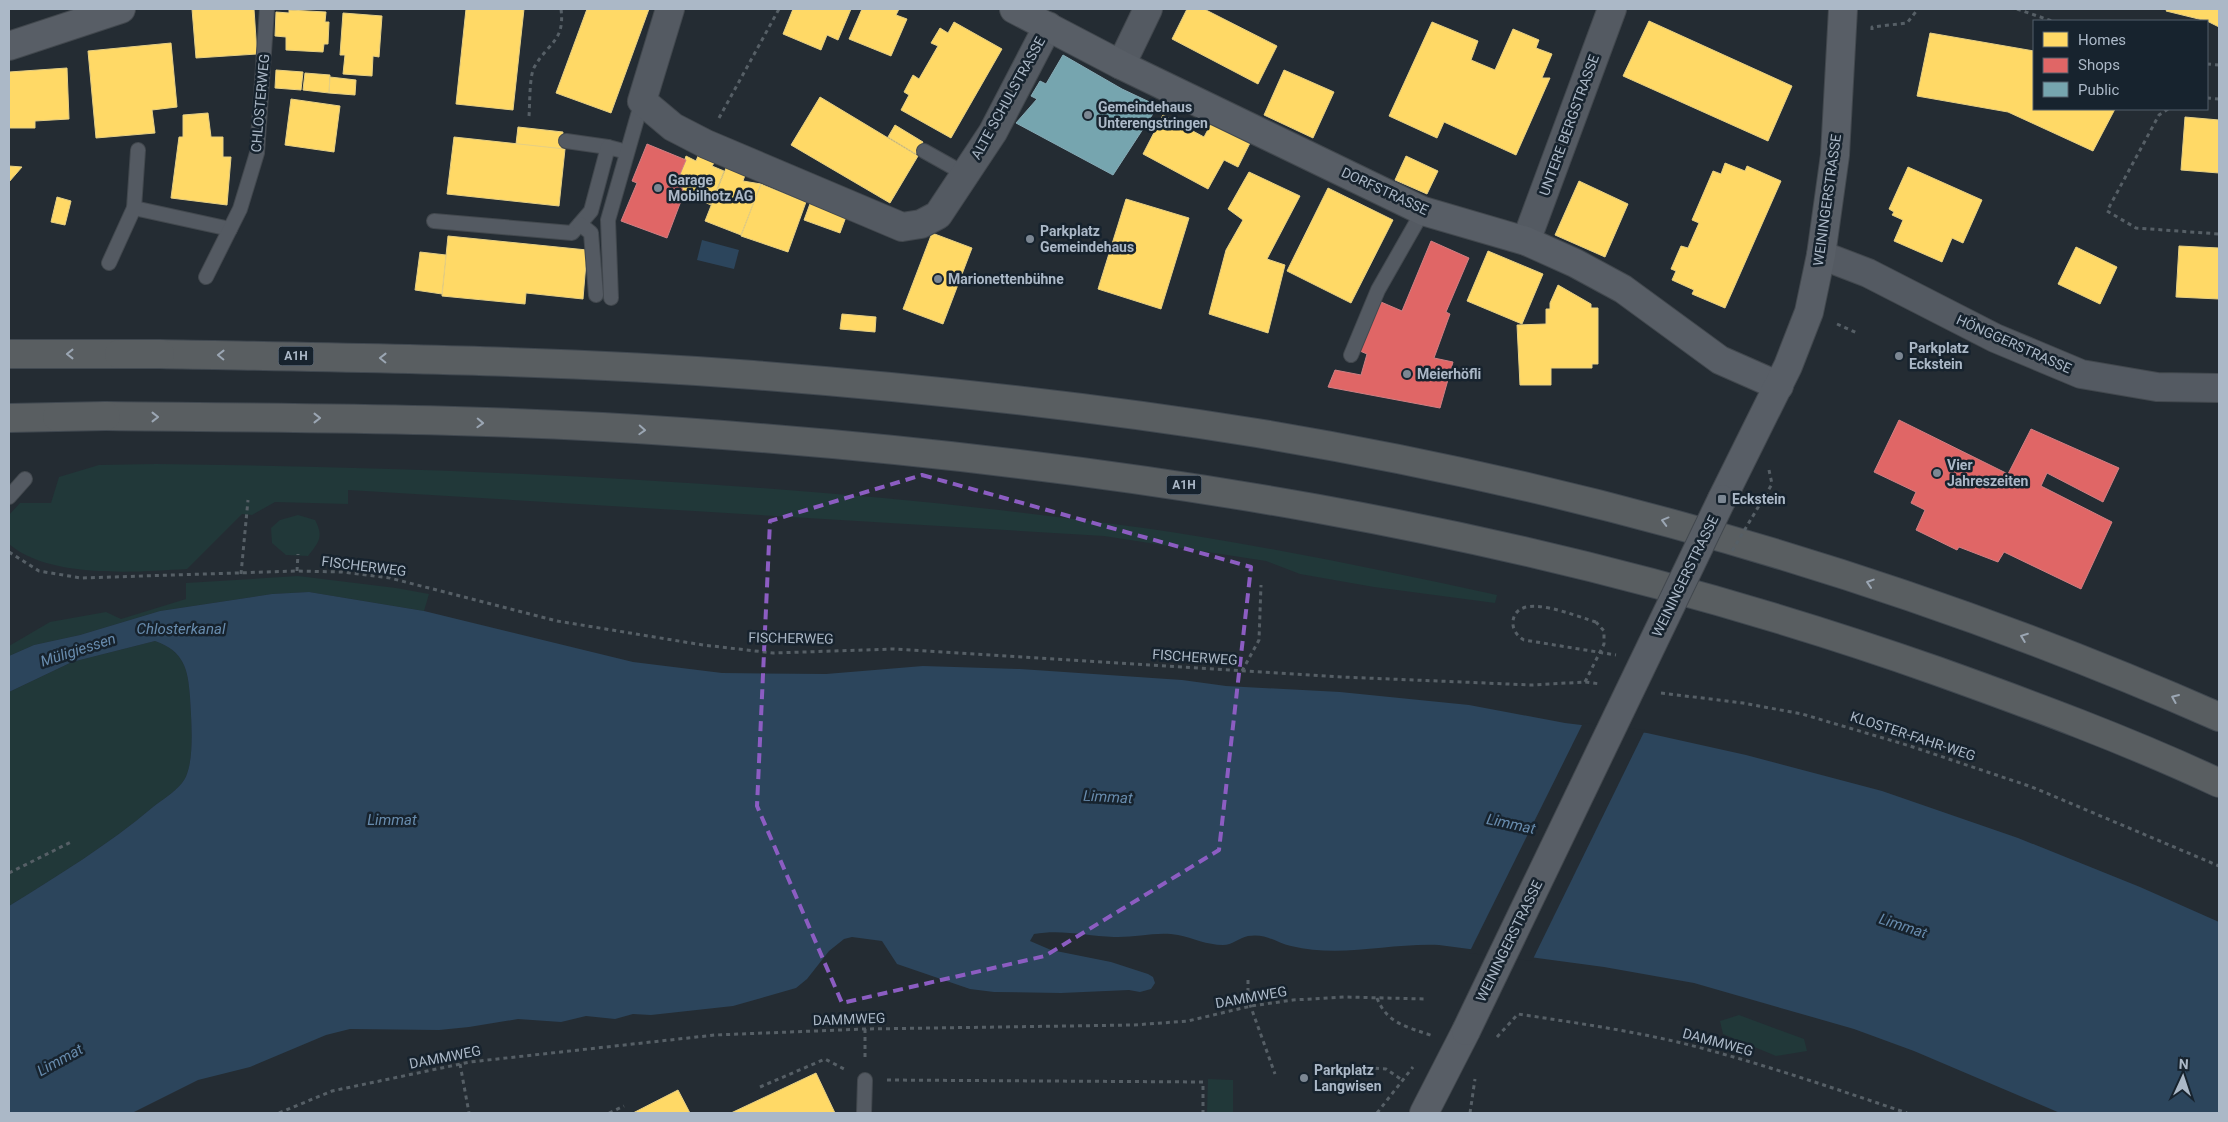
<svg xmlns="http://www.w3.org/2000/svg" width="2228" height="1122" font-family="Roboto,sans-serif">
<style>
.green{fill:#213839}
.water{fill:#2c455c}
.pier{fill:#242c33}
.homes{fill:#ffd966;stroke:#e6cf83}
.shops{fill:#e06666;stroke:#d07f83}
.public{fill:#76a5af;stroke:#86abb6}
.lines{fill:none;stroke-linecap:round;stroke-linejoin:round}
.lane-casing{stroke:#42484e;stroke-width:16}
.street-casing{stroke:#42484e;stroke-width:30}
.secondary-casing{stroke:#42484e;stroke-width:30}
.highway-casing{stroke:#404850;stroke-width:30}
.path{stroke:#565f66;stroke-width:3;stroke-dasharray:4 4;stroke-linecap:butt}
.lane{stroke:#545a62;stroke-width:14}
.street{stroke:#545a62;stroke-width:28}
.secondary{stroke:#585e66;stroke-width:28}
.highway{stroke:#595e61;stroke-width:28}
.secondary-bridge-casing{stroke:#42484e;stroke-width:30;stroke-linecap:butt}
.highway-bridge-casing{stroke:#404850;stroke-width:30;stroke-linecap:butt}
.path-bridge{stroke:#565f66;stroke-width:3;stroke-dasharray:4 4;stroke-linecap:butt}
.secondary-bridge{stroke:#585e66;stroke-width:28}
.highway-bridge{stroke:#595e61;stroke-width:28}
.oneway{stroke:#9ba6b3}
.marked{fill:none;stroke:#8c5dc2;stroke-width:4;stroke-dasharray:10 6;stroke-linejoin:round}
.poi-dot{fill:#7c8793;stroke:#17232e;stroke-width:2}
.labels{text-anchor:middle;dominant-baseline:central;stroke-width:5;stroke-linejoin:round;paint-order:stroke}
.shield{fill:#17232e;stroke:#7f8b99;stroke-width:1}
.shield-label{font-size:12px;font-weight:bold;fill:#abb8c7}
.street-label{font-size:14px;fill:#abb8c7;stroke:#17232e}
.poi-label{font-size:14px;font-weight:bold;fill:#abb8c7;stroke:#17232e;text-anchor:start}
.water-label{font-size:15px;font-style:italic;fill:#688cae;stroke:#17232e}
</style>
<rect width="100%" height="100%" fill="#242c33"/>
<g class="green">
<path d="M156 464C486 468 816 483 1144 528 1262 545 1380 570 1497 595L1495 603 1374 587 1300 574 1266 561 1104 536 348 490V504L275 502 252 515 242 514 187 569C136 572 50 579 9 544V515L20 503H51L59 477 99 465Z"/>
<path d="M298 515 315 520C324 537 319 542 308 556L286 555 272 543 271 528 280 520Z"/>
<polygon points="298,576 396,588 429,594 424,611 309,592 272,594 160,611 80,635 34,645 9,656 9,646 50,622 106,612 121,619 186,599 186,583"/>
<path d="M155 641C184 651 188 669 190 697 191 717 196 767 182 783 175 792 162 800 153 807 108 845 59 875 9 906V692L72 662Z"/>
<polygon points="1739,1015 1804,1039 1807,1051 1776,1056 1723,1034 1720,1021"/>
<polygon points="1208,1079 1233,1080 1233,1113 1207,1113"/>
</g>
<g class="water">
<polygon points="702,240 739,250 734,269 697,260"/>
<path d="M309 592 424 611 633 662 722 673 826 674 923 666 1020 669 1182 680 1226 686 1340 692 1469 705 1565 723 1647 733 1746 755 1882 791 2018 838 2140 887 2219 922V1113H2060L1914 1051 1854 1029 1694 983 1604 967 1439 945C1389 943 1341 958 1291 946 1276 943 1267 933 1248 936 1239 938 1232 945 1223 945 1207 945 1193 938 1178 935 1157 931 1135 938 1114 937 1086 936 1062 929 1034 934L1030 941 1051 950 1111 962 1148 974 1153 977 1155 983 1151 989 1140 992 1129 990 1061 993 994 992 970 989 897 964 882 941 852 937 844 939 829 951 807 979 796 988 733 1006 651 1015 633 1014 615 1019 586 1016 561 1022 518 1019 469 1027 439 1030 350 1029 326 1035 250 1067 198 1080 132 1113H9V906C59 875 108 845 153 807 162 800 175 792 182 783 196 767 191 717 190 697 188 669 184 651 155 641L72 662 9 692V656L34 645 80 635 160 611 272 594Z"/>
</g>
<polygon class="pier" points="1583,723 1645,730 1532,961 1469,953"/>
<g class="homes">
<polygon points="192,9 254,9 257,54 196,58"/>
<polygon points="466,9 524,9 513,110 456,104"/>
<polygon points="587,9 649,9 611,113 556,93"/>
<polygon points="793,9 851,9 838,40 827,35 821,50 783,34"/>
<polygon points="862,9 899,9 896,15 907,19 891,56 849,39"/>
<polygon points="1187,9 1204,9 1277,46 1258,84 1172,39"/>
<polygon points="2167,9 2219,9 2219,27 2207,21 2166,11"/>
<polygon points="289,10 326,12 325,22 329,22 328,44 324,44 323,52 286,50 286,37 275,36 276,12 289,13"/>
<polygon points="343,13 382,16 379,57 373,56 372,76 343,74 345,55 340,55"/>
<polygon points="1649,21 1792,86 1768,141 1623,76"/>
<polygon points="954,22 1002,49 951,138 901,110 909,95 904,92 913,75 919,79 938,46 931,43 940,28 948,33"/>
<polygon points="1432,22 1478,41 1471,60 1495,70 1513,29 1539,40 1536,48 1552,54 1542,78 1550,78 1516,155 1444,122 1437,138 1389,116"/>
<polygon points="1930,33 2034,51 2034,109 2115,109 2093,151 2008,112 1917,96"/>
<polygon points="171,43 177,107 152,110 155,133 96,138 88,51"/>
<polygon points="67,68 69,119 35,121 35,128 9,128 9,72"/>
<polygon points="276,70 303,72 301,90 275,88"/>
<polygon points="1284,70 1334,92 1313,138 1264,115"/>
<polygon points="305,73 330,75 329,93 303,90"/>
<polygon points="330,77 356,80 355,95 329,93"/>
<polygon points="820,97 918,156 890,203 791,145"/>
<polygon points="291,99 340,106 334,152 285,145"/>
<polygon points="208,113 211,137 223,137 223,157 231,157 227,205 171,198 179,137 183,137 183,115"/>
<polygon points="1163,115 1204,137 1213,120 1251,141 1238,167 1224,160 1208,189 1143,154"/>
<polygon points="2185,117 2219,120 2219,173 2181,170"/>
<polygon points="895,125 923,142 916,154 888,137"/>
<polygon points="518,127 563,132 561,149 516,144"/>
<polygon points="454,137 565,149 559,206 447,194"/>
<polygon points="686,156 696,161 698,156 714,163 712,166 724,171 711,205 684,193 678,179"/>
<polygon points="1406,156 1438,171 1427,194 1395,180"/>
<polygon points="1725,163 1745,171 1747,166 1781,181 1725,308 1692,294 1694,290 1672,280 1676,271 1671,269 1681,246 1688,248 1699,223 1692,220 1713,171 1721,174"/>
<polygon points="9,166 22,167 9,182"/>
<polygon points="1908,167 1982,200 1963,243 1952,238 1942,262 1894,241 1903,220 1892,215 1894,212 1889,209"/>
<polygon points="726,168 745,175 743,181 761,184 741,235 705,221"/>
<polygon points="1249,172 1300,196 1267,259 1285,265 1268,333 1209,314 1226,250 1243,220 1228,209"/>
<polygon points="1579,181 1628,204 1605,257 1555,235"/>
<polygon points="761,184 806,202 788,252 741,236"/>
<polygon points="1328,188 1393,220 1351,303 1287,271"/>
<polygon points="57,197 71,201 65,225 51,222"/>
<polygon points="1126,199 1189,218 1161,309 1098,289"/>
<polygon points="811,201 847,214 840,233 804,220"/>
<polygon points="932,233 972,248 943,324 903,309"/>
<polygon points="448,236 587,250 583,299 526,293 525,304 442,296"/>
<polygon points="2179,246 2219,248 2219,299 2176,297"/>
<polygon points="2076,247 2117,267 2100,304 2058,284"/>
<polygon points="1488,251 1543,274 1522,324 1467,301"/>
<polygon points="420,252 446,255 442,294 415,290"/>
<polygon points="1558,285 1591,304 1591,308 1598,308 1598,364 1592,364 1592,368 1551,368 1551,385 1520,385 1517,325 1546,324 1546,309 1550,309 1550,303"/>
<polygon points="842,314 876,317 875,332 840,329"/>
<polygon points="816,1073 835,1113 731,1113"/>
<polygon points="678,1090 690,1113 633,1113"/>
</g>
<g class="shops">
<polygon points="647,144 686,160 678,179 684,193 667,238 621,221 637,183 632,181"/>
<polygon points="1431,241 1469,258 1446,312 1450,314 1434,358 1453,362 1440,408 1328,387 1335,370 1361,375 1367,354 1360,351 1381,302 1402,311"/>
<polygon points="1899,420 2008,474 2031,429 2119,468 2103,502 2047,473 2041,486 2112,522 2081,589 2004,552 1998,562 1959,547 1957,550 1916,530 1925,510 1911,503 1916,492 1874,472"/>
</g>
<polygon class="public" points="1063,55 1122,89 1158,106 1113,175 1016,123 1037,99 1031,96 1040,81 1046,84"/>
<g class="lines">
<g class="lane-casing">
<g id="lane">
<polyline points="566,141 608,147"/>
<polyline points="924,151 965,174"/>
<polyline points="134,208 230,229"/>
<polyline points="434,221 572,233 591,211 608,147 627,152"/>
<polyline points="580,224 591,233 596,295"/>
<polyline points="109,263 134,208 138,150"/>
<polyline points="206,277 240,209 257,153 267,9"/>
<polyline points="611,298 608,220 642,101"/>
<polyline points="1351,355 1378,290 1423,211"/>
<polyline points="9,497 25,479"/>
<polyline points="864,1113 865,1080"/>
</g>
</g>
<g class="street-casing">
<g id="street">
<polyline points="670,9 642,101 673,127 706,144 902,227 921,224 938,215 993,132 1048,26"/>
<polyline points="1121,65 1148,9"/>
<polyline points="1526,241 1612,9"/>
<polyline points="1821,255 1868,273 1995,338 2081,374 2157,387 2219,388"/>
</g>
</g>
<g class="secondary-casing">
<g id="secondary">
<polyline points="1014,9 1121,65 1423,211 1526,241 1575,263 1623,289 1720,360 1779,386"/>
<polyline points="9,46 121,9"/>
<polyline points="1722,499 1788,366 1809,312 1821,255 1835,155 1843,9"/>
<polyline points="1424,1113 1466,1031"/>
</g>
</g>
<g class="highway-casing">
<g id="highway">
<polyline points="9,354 119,354"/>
<path d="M160 354C358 358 555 360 753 375 921 388 1090 406 1257 433 1588 488 1912 582 2219 717"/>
<path d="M106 416C298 418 490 418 682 432 1110 462 1531 527 1937 671 2032 705 2127 740 2219 783"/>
<polyline points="9,418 57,417"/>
</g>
</g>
<g class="path">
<polyline points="2017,9 2052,21"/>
<polyline points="1872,30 1872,27 1907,23 1918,9"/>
<polyline points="2207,64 2219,65"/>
<polyline points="2207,98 2219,99"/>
<polyline points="2168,109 2159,115 2107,211 2136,228 2219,234"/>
<path d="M529 116C530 105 529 74 535 66 549 42 565 41 561 9"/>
<polyline points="719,118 779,9"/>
<polyline points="1837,324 1857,333"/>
<polyline points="1769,470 1772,484"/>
<polyline points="9,552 39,571 81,578 297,571 342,572 390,578 557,621 703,645 773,653 894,649 1342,677 1532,685 1585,682 1600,684"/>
<polyline points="297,571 298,554"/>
<polyline points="241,574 248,500"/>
<polyline points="1242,671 1259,640 1261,585"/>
<polyline points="1585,682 1604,644 1604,631 1596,622"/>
<polyline points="1661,693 1743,703 1802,714 1910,746 2032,787 2219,866"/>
<polyline points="9,873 73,841"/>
<polyline points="1248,980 1248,999 1275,1074"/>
<path d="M1377 998C1387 1024 1408 1027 1433 1036"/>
<polyline points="865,1029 865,1059"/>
<path d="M1497 1037 1518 1014C1583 1024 1649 1033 1712 1051 1778 1069 1842 1091 1907 1113"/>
<polyline points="460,1064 469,1113"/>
<polyline points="1363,1076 1369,1068 1386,1069 1402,1080"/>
<polyline points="887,1080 1203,1082 1203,1113"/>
<polyline points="760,1087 825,1059 846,1070"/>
<polyline points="279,1113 332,1091 470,1062 715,1035 865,1029 1134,1025 1188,1021 1251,1006 1293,1000 1345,997 1426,999"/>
<polyline points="609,1113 624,1106"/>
<polyline points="1377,1113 1413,1067"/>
<polyline points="1470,1113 1475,1079"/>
</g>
<use href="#lane" class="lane"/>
<use href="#street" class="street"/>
<use href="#secondary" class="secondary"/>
<use href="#highway" class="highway"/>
<g class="secondary-bridge-casing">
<polyline id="secondary-bridge" points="1466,1031 1722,499"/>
</g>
<g class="highway-bridge-casing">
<g id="highway-bridge">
<polyline points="119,354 160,354"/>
<polyline points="57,417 106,416"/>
</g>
</g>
<g class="path-bridge">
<polyline points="1732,551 1772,484"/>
<path d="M1596 622C1577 617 1517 590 1513 621 1512 629 1517 636 1524 640L1616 655"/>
</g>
<use href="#secondary-bridge" class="secondary-bridge"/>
<use href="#highway-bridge" class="highway-bridge"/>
</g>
<defs><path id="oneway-chevron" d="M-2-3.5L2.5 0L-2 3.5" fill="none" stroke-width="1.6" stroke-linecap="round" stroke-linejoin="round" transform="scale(1.25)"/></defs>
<g class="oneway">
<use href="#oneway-chevron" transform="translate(70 354) rotate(180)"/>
<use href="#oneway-chevron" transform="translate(221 355) rotate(-179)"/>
<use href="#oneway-chevron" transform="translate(383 358) rotate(-179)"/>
<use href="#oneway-chevron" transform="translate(155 417)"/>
<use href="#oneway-chevron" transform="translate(317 418)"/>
<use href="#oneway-chevron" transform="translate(480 423) rotate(2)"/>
<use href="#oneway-chevron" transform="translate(642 430) rotate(3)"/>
<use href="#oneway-chevron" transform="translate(1665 521) rotate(-165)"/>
<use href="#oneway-chevron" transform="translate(1870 583) rotate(-162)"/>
<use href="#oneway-chevron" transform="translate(2024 637) rotate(-159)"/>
<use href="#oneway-chevron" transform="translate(2175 698) rotate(-157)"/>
</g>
<path class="marked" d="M922 475 1251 567 1219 850 1045 956 842 1003 757 806 770 521Z"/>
<g class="poi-dot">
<circle cx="1088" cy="115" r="5"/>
<circle cx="658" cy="188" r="5"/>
<circle cx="1030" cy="239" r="5"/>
<circle cx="938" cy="279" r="5"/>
<circle cx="1899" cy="356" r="5"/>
<circle cx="1407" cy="374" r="5"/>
<circle cx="1937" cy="473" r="5"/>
<rect x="1717" y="494" width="10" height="10" rx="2.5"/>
<circle cx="1304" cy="1078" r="5"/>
</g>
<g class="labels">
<g class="shield">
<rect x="278.5" y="346.5" width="35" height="19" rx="4"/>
<rect x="1166.5" y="475.5" width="35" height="19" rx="4"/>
</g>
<g class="shield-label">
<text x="296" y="356">A1H</text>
<text x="1184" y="485">A1H</text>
</g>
<g class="street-label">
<text transform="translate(1008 98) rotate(-61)">ALTE SCHULSTRASSE</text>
<text transform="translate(260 103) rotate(-85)">CHLOSTERWEG</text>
<text transform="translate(1569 125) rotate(-70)">UNTERE BERGSTRASSE</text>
<text transform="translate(1385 191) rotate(25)">DORFSTRASSE</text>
<text transform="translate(1827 200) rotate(-82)">WEININGERSTRASSE</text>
<text transform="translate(2014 344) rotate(24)">HÖNGGERSTRASSE</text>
<text transform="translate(364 566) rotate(7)">FISCHERWEG</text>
<text transform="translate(1685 576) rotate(-64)">WEININGERSTRASSE</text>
<text transform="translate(791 638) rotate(1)">FISCHERWEG</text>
<text transform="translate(1195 657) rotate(4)">FISCHERWEG</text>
<text transform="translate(1913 736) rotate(18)">KLOSTER-FAHR-WEG</text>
<text transform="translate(1509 941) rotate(-64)">WEININGERSTRASSE</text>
<text transform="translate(1251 997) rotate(-10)">DAMMWEG</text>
<text transform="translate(849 1019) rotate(-2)">DAMMWEG</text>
<text transform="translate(1718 1042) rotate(15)">DAMMWEG</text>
<text transform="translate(445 1057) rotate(-11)">DAMMWEG</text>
</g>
<g class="poi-label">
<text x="1098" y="107">Gemeindehaus<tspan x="1098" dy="16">Unterengstringen</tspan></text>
<text x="668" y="180">Garage<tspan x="668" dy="16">Mobilhotz AG</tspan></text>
<text x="1040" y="231">Parkplatz<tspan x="1040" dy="16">Gemeindehaus</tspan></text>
<text x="948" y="279">Marionettenbühne</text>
<text x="1909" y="348">Parkplatz<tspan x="1909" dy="16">Eckstein</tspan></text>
<text x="1417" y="374">Meierhöfli</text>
<text x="1947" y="465">Vier<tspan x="1947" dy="16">Jahreszeiten</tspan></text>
<text x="1732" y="499">Eckstein</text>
<text x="1314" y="1070">Parkplatz<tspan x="1314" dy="16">Langwisen</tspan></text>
</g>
<g class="water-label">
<text x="181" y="629">Chlosterkanal</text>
<text transform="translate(78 650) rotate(-18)">Müligiessen</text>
<text transform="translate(1108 797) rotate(3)">Limmat</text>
<text x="392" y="820">Limmat</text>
<text transform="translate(1511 824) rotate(12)">Limmat</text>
<text transform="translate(1903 926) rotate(18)">Limmat</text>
<text transform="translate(60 1060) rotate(-29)">Limmat</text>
</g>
</g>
<rect width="2228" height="1122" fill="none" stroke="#abb8c7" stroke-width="20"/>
<rect x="2033" y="20" width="175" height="90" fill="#17232e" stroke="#525f6b"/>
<rect x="2043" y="32" width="25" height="15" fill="#ffd966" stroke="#525f6b"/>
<text x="2078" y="45" font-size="15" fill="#abb8c7">Homes</text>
<rect x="2043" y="58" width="25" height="15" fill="#e06666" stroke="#525f6b"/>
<text x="2078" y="70" font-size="15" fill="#abb8c7">Shops</text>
<rect x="2043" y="82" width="25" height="15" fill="#76a5af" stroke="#525f6b"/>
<text x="2078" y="95" font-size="15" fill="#abb8c7">Public</text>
<g transform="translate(2183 1077) rotate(3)" stroke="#17232e" stroke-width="4" paint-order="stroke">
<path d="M0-4L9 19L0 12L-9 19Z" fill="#abb8c7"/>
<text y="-8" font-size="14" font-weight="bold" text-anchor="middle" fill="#abb8c7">N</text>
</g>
</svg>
